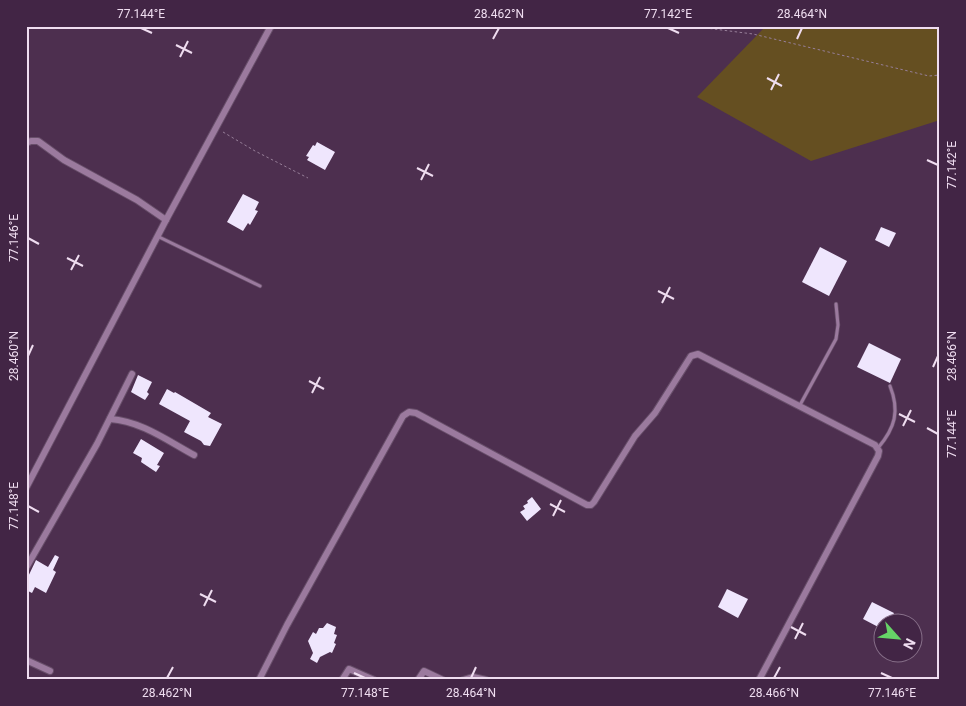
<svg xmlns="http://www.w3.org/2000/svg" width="966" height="706" font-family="Roboto,sans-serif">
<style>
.green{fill:#654f21}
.building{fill:#efe6fd}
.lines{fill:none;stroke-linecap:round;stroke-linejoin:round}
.service-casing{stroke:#674e69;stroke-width:4.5}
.minor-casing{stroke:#674e69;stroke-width:8}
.path{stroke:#977f99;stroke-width:1;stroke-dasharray:2.5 2.5;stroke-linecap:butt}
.service{stroke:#9b7a9e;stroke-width:3}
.minor{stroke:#9b7a9e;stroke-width:6}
.ticks{fill:none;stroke:#efddf0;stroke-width:2}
.neatline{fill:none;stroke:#efddf0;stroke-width:2}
.ticks-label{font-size:12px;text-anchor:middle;fill:#efddf0}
</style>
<rect width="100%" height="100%" fill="#4d2f4f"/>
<polygon class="green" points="766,26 940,26 940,120 811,161 697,97"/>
<g class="building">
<polygon points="317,142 335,152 325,170 307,160 309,157 306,156 313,145 315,146"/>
<polygon points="243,194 259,202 255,210 258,211 250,225 248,223 243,231 227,222"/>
<polygon points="881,227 896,233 889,247 875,240"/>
<polygon points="820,247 847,261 829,296 802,282"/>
<polygon points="869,343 901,359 890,383 857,367"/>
<polygon points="138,375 152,382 147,392 149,394 145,400 131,392"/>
<polygon points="167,389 174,393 175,392 211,413 208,417 222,424 210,446 204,445 201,441 184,432 190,421 159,404"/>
<polygon points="141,439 164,453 157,465 160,466 156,472 141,462 142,458 133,453"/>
<polygon points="532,497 541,509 527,521 520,512 525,509 523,506 528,503 527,501"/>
<polygon points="55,555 59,557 53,570 56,572 46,593 35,587 32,593 26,590 26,581 36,560 48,567"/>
<polygon points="727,589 748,599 738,618 718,607"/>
<polygon points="872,602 894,613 888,624 884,624 884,630 863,619"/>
<polygon points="327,623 336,627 334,634 337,635 334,643 336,644 332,653 330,652 320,657 317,663 310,659 313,653 308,641 313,632 316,634 319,628 323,628"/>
</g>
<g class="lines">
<g class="service-casing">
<g id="service">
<polyline points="157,236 260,286"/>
<polyline points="800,405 836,339 838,325 836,304"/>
<path d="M878 448C895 428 900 411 890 386"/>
</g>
</g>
<g class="minor-casing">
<g id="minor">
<polyline points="26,143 31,141 38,141 64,160 137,200 166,220"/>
<path d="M110 419C141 421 168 441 194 455"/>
<polyline points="26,488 166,220 271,26"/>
<polyline points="26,568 97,444 132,374"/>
<polyline points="26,660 50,671"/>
<polyline points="259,680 287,625 403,416 409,412 416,413 587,505 591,505 594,502 635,436 655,413 691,356 698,354 875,445 879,451 878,456 759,680"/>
<polyline points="342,680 349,669 374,680"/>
<polyline points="418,680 424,671 443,680"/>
<polyline points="463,680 473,677 486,680"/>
</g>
</g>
<g class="path">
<polyline points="690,26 753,34 929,76 940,75"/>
<polyline points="223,132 255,151 308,178"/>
</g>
<use href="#service" class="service"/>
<use href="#minor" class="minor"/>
</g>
<path class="ticks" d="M141 28 152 33M668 28 679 33M493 39 499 28M797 39 802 28M176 45 192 53M180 57 188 41M767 78 782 86M771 90 779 74M927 160 938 165M417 168 433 176M421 180 429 164M28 238 39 244M67 258 83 266M71 270 79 255M658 291 674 299M662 303 670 287M28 356 33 345M933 367 938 356M309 381 324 389M312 393 320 377M899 414 915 422M903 426 911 410M927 428 938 434M550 504 565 512M28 506 39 512M553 516 561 500M200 594 216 602M204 606 212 590M791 627 806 635M795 639 803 623M354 673 365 678M881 673 892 678M167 678 173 667M471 678 476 667M774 678 780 667"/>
<rect width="966" height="706" fill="none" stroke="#422545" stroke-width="55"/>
<g transform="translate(898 638) rotate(117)"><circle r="24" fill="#422545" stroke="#876f89"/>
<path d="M0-4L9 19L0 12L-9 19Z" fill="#66d467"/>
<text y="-8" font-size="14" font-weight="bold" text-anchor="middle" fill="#efddf0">N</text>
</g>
<rect x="28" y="28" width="910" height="650" class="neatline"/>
<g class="ticks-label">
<text x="141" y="18">77.144°E</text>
<text x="499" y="18">28.462°N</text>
<text x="668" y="18">77.142°E</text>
<text x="802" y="18">28.464°N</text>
<text transform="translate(952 165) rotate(-90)" y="4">77.142°E</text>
<text transform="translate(14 238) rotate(-90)" y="4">77.146°E</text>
<text transform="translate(14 356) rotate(-90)" y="4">28.460°N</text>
<text transform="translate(952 356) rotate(-90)" y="4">28.466°N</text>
<text transform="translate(952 434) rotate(-90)" y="4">77.144°E</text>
<text transform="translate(14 506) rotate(-90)" y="4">77.148°E</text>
<text x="167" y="697">28.462°N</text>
<text x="365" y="697">77.148°E</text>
<text x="471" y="697">28.464°N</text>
<text x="774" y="697">28.466°N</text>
<text x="892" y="697">77.146°E</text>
</g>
</svg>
